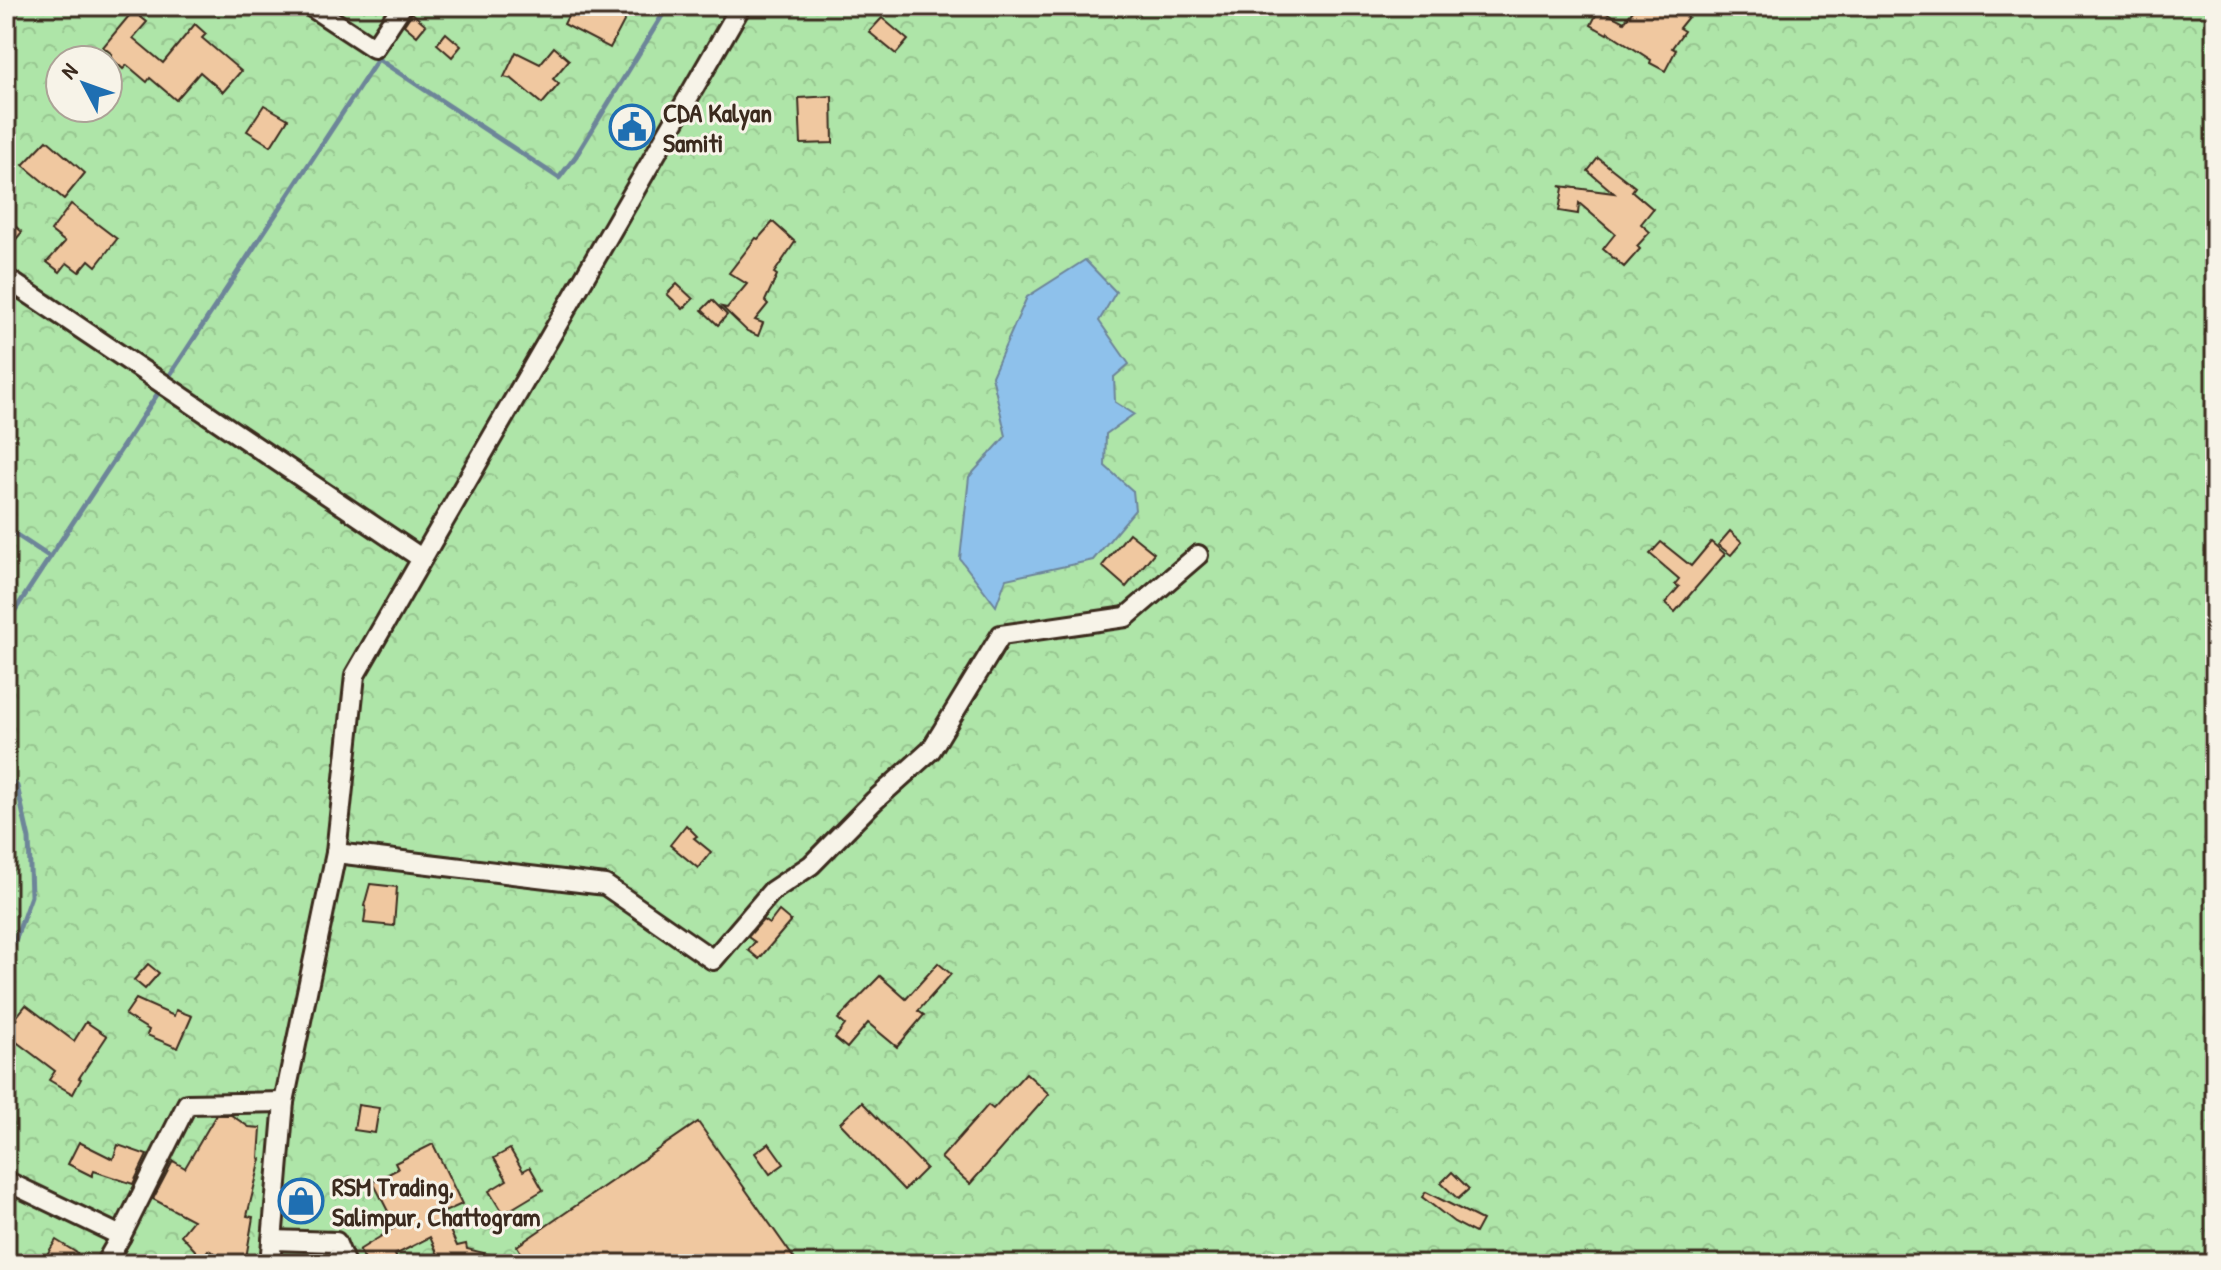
<svg xmlns="http://www.w3.org/2000/svg" width="2221" height="1270" font-family="'Patrick Hand',sans-serif">
<style>
.forest{fill:url(#forest-crowns);stroke:#748863;stroke-width:2;fill-rule:evenodd}
.water{fill:#8ec1eb;stroke:#6d8599;stroke-width:2}
.lines{fill:none;stroke-linecap:round;stroke-linejoin:round}
.stream{stroke:#6d8599;stroke-width:5}
.building{fill:#f0c8a0;stroke:#3b2a1e;stroke-width:2}
.street-casing{stroke:#3b2a1e;stroke-width:24}
.street{stroke:#f7f3e8;stroke-width:18}
.labels{text-anchor:middle;dominant-baseline:central;stroke-width:6;stroke-linejoin:round;paint-order:stroke}
.poi-label{font-size:26px;font-weight:bold;fill:#3b2a1e;stroke:#f7f3e8;text-anchor:start}
</style>
<defs>
<pattern id="forest-crowns" width="20" height="18" patternUnits="userSpaceOnUse" patternTransform="scale(2)"><rect width="20" height="18" fill="#aee5a8"/><path d="M2 6a3 3 0 1 1 6 0M12 15a3 3 0 1 1 6 0" fill="none" stroke="#97c590"/></pattern>
</defs>
<rect width="100%" height="100%" fill="#f7f3e8"/>
<filter id="ink" filterUnits="userSpaceOnUse"><feTurbulence type="fractalNoise" baseFrequency=".0125" numOctaves="2"/><feDisplacementMap in="SourceGraphic" scale="16" xChannelSelector="R" yChannelSelector="G"/><feConvolveMatrix kernelMatrix="1 2 1 2 8 2 1 2 1" color-interpolation-filters="sRGB"/></filter>
<g filter="url(#ink)">
<path class="forest" d="M6 6H2215V1264H6ZM60 60H108V108H60Z"/>
<polygon class="water" points="1085,260 1116,292 1099,321 1129,364 1114,377 1115,402 1134,414 1106,434 1105,466 1133,491 1135,510 1093,560 1006,579 996,606 960,559 969,477 1006,436 992,376 1027,297"/>
<g class="lines">
<g class="stream">
<polyline points="6,528 50,557"/>
<polyline points="6,624 378,59 559,178 576,156 668,6"/>
<polyline points="6,778 17,786 29,839 31,896 6,966"/>
</g>
</g>
<g class="building">
<polygon points="573,6 632,6 610,48 564,24"/>
<polygon points="1637,6 1697,6 1679,28 1684,31 1672,48 1676,50 1665,71 1650,63 1651,60 1608,32 1607,34 1591,25 1599,9 1624,22"/>
<polygon points="133,11 147,22 133,38 163,63 195,24 206,34 202,38 241,71 223,92 200,72 176,100 150,78 147,82 127,65 123,69 110,57 112,54 103,47"/>
<polygon points="412,13 426,25 417,36 404,25"/>
<polygon points="882,18 908,40 896,54 869,32"/>
<polygon points="446,33 461,46 452,57 437,44"/>
<polygon points="554,47 569,60 553,79 559,84 542,104 512,79 504,77 516,52 540,64"/>
<polygon points="832,96 833,143 801,144 799,98"/>
<polygon points="264,105 288,119 271,146 247,131"/>
<polygon points="47,140 85,173 64,199 23,165"/>
<polygon points="1598,158 1635,187 1632,191 1653,209 1641,224 1650,232 1637,246 1640,249 1624,267 1603,249 1615,234 1579,203 1578,214 1559,211 1563,188 1560,186 1614,193 1588,171"/>
<polygon points="71,204 117,239 96,266 89,260 79,272 67,263 60,272 47,262 65,242 51,231"/>
<polygon points="6,218 22,232 6,251"/>
<polygon points="773,222 795,242 774,273 777,275 765,301 768,304 755,320 763,323 758,336 747,331 722,307 727,308 747,284 729,273 756,238 758,239"/>
<polygon points="677,284 693,299 683,309 667,294"/>
<polygon points="712,300 727,315 718,325 702,310"/>
<polygon points="1730,531 1742,542 1731,555 1718,545"/>
<polygon points="1129,533 1154,553 1126,587 1102,566"/>
<polygon points="1661,542 1691,566 1711,542 1725,554 1675,612 1665,603 1679,587 1675,584 1679,579 1650,554"/>
<polygon points="686,825 697,836 694,838 711,852 698,868 670,845"/>
<polygon points="370,884 397,887 394,926 364,923 366,907 364,906"/>
<polygon points="779,911 791,921 759,959 748,950 755,942 748,937 763,920 769,924"/>
<polygon points="938,963 951,974 918,1011 924,1015 897,1047 868,1023 847,1048 835,1038 845,1025 838,1019 880,976 906,999"/>
<polygon points="148,964 159,973 145,989 134,980"/>
<polygon points="136,999 174,1016 176,1010 192,1016 178,1048 147,1035 149,1030 125,1015"/>
<polygon points="26,1005 74,1041 86,1022 107,1036 79,1078 81,1079 73,1094 49,1080 55,1071 6,1034 6,1030"/>
<polygon points="1026,1073 1049,1094 970,1184 941,1158 988,1105 993,1109"/>
<polygon points="862,1102 926,1168 904,1190 840,1123"/>
<polygon points="358,1105 379,1108 375,1133 354,1130"/>
<polygon points="216,1115 231,1115 249,1127 261,1128 259,1158 261,1159 247,1216 253,1217 245,1264 237,1264 208,1250 202,1258 181,1235 193,1220 153,1199 173,1161 185,1168"/>
<polygon points="698,1122 798,1264 439,1264 439,1257 430,1237 395,1255 400,1264 368,1264 359,1250 396,1227 373,1182 398,1169 395,1163 433,1144 462,1204 442,1213 457,1246 466,1244 467,1249 508,1259 507,1261 522,1254 517,1246"/>
<polygon points="79,1142 113,1159 118,1145 147,1155 133,1184 94,1171 92,1176 68,1164"/>
<polygon points="769,1143 784,1164 770,1174 755,1153"/>
<polygon points="510,1149 523,1171 530,1167 543,1190 503,1214 489,1191 507,1180 494,1158"/>
<polygon points="1452,1172 1469,1189 1458,1199 1441,1183"/>
<polygon points="1426,1192 1482,1220 1475,1233 1454,1222 1422,1197"/>
<polygon points="56,1240 77,1253 70,1264 41,1264"/>
</g>
<g class="lines">
<g class="street-casing">
<g id="street">
<polyline points="310,6 374,48 402,6"/>
<polyline points="6,278 421,558"/>
<polyline points="336,853 605,885 713,960 772,891 811,865 874,801 931,750 1001,635 1126,617 1198,555"/>
<polyline points="6,1181 121,1236"/>
<polyline points="272,1240 336,1242 345,1264"/>
<polyline points="105,1264 121,1236 187,1104 284,1102"/>
<polyline points="270,1264 284,1102 336,853 355,675 741,6"/>
</g>
</g>
<use href="#street" class="street"/>
</g>
</g>
<defs>
<g id="civic-ring" transform="scale(2.3)"><circle r="9.5" fill="#f7f3e8" stroke="#1f6fb2" stroke-width="1.5"/><path d="M-.6-6.5H3V-4.5H.6V-3L4-1V1h2V6H-6V1h2V-1L-.6-3ZM-1.2 2.5V6h2.4V2.5Z" fill="#1f6fb2"/></g>
<g id="shop-ring" transform="scale(2.3)"><circle r="9.5" fill="#f7f3e8" stroke="#1f6fb2" stroke-width="1.5"/><path d="M-5-2.5h2.3a2.7 3.5 0 0 1 5.4 0H5L5.5 6h-11ZM-1.5-2.5h3a1.5 2.3 0 0 0-3 0Z" fill="#1f6fb2"/></g>
</defs>
<g fill-rule="evenodd">
<use href="#civic-ring" x="632" y="127"/>
<use href="#shop-ring" x="301" y="1201"/>
</g>
<g class="labels">
<g class="poi-label">
<text x="663" y="112">CDA Kalyan<tspan x="663" dy="30">Samiti</tspan></text>
<text x="332" y="1186">RSM Trading,<tspan x="332" dy="30">Salimpur, Chattogram</tspan></text>
</g>
</g>
<rect width="2221" height="1270" fill="none" stroke="#f7f3e8" stroke-width="32"/>
<rect x="16" y="16" width="2189" height="1238" fill="none" stroke="#3b2a1e" stroke-width="3" filter="url(#ink)"/>
<g transform="translate(84 84) rotate(311)"><circle r="38" fill="#f7f3e8" stroke="#aca397" stroke-width="2"/>
<path d="M0-6L14 30L0 20L-14 30Z" fill="#1f6fb2"/>
<text y="-12" font-size="22" font-weight="bold" text-anchor="middle" fill="#3b2a1e">N</text>
</g>
</svg>
